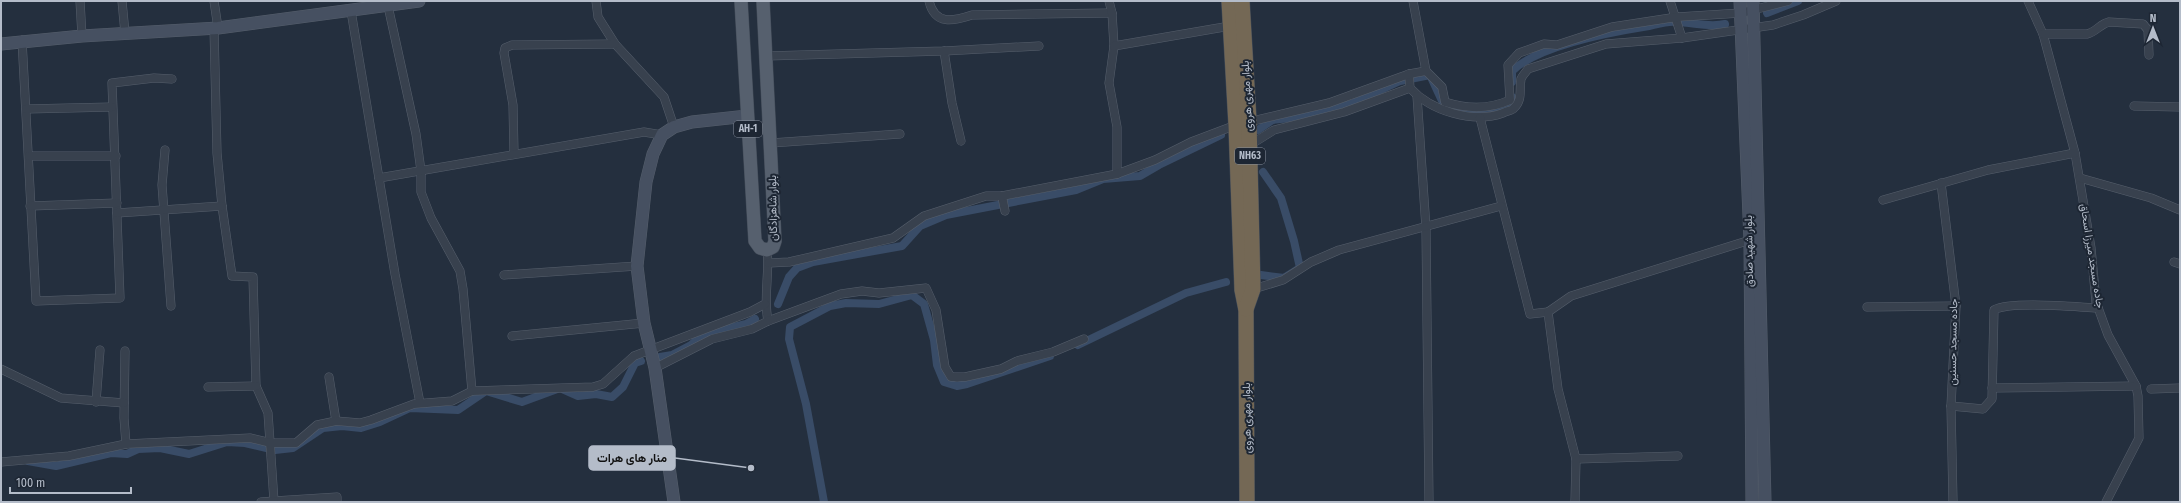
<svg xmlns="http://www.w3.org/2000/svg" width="2181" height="503" font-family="'Fira Sans Condensed',Vazirmatn,sans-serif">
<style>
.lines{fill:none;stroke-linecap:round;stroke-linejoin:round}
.canal{stroke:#394c67;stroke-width:8}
.street-casing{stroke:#565f6c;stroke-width:9}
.secondary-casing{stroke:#565f6c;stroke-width:13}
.primary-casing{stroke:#414a57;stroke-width:14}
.highway-casing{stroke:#434c59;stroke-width:16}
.street{stroke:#38414e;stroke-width:8}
.secondary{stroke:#465061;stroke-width:12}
.primary{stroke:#56606e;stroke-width:13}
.highway{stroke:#746855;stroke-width:15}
.labels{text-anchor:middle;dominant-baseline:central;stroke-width:4;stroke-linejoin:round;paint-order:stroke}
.shield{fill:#1d2633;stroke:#878f9c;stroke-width:1}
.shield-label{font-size:10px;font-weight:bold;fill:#b4bcc9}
.street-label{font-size:11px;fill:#b4bcc9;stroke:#1d2633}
.leader{fill:none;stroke:#b4bcc9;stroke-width:1.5}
.callout-dot{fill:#b4bcc9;stroke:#1d2633;stroke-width:1.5}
.callout{fill:#b4bcc9;stroke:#b4bcc9;stroke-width:1.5}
.callout-label{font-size:12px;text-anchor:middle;font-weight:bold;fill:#111}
</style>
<rect width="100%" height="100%" fill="#242f3e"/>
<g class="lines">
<g class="canal">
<polyline points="1767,13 1798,1"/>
<path d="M1512 82V71C1539 45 1611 32 1649 26 1658 24 1668 21 1676 22 1693 22 1708 28 1725 24"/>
<polyline points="1271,120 1300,117 1351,104 1400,81 1430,75 1444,105 1461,111 1497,111 1512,103 1512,97"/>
<polyline points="1258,130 1274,119"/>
<polyline points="1261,275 1284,278 1300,268 1294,241 1281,198 1263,172"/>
<polyline points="778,304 789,277 797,268 813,262 902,246 920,226 946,215 1076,190 1103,179 1140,176 1159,165 1221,135"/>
<polyline points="1078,345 1186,293 1226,282"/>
<polyline points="660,357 672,355 691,345 702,335 746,324 755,319"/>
<polyline points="28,461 56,466 111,453 127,454 138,449 160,448 189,454 227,442 245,443 275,450 293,448 323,428 342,426 361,428 380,422 410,408 458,410 486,391 522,402 560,388 578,396 596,394 612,397 623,387 635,363 641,361"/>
<polyline points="824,502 806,404 789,339 790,327 830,306 846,303 879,304 912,295 924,304 934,340 937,365 944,382 957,386 967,384 1050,356"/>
</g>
<g class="street-casing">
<g id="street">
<polyline points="80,1 82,36"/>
<polyline points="122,1 125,33"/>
<polyline points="214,1 218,28"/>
<polyline points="596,1 598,17 615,44 664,97 674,127"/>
<path d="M929 1C935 26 954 21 972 15L1112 13"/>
<polyline points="1109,1 1112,13 1114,46 1109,83 1117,127 1117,174"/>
<polyline points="1413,1 1426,71"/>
<polyline points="1670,1 1682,38"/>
<polyline points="2028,1 2043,34 2075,153 2091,248 2096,302 2108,335 2136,386 2138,396 2139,438 2106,502"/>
<polyline points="388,6 416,134 421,171 421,192 431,218 460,271 463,289 472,391"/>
<polyline points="351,11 395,274 420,403"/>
<polyline points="214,28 217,153 222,206 232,276 253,277 256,386 268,413 274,501 337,497 337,502"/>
<path d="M2043 34H2087C2096 32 2100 24 2109 22L2143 24 2148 30 2149 55"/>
<polyline points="22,40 36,301 120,298 112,83 154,78 172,79"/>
<polyline points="1114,46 1230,26"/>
<polyline points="944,51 952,103 961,141"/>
<polyline points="766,56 944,51 1039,46"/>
<path d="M1409 74 1410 88C1431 111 1473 124 1503 113 1506 111 1512 111 1514 108 1523 100 1519 89 1521 79 1522 76 1526 72 1528 69L1606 44 1682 38 1773 25 1803 15 1836 1"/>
<polyline points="1417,96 1426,228 1429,502"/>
<polyline points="2134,106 2180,107"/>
<polyline points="26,109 112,107"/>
<polyline points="1480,118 1530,314 1548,312"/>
<polyline points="771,143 900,134"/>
<polyline points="1250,145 1274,130 1344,112 1410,88"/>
<polyline points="165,150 162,185 171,306"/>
<polyline points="514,153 513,105 504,53 505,48 512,45 615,44"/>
<polyline points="29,156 116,156"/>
<polyline points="379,178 644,132 662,135"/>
<polyline points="2080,178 2151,198 2180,210"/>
<polyline points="1941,183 1956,306 1951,406 1953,502"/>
<polyline points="1002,196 1005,211"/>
<polyline points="1883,200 1988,170 2075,153"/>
<polyline points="30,206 117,203"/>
<polyline points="117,213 222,206"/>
<path d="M767 250C770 274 763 297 768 321"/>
<polyline points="2174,262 2180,264"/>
<path d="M769 263 789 262 893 238 924 216 986 196H1002L1117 174 1155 160 1191 142 1236 125 1329 103 1409 74 1426 71 1442 87 1445 102C1467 109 1488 110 1510 100L1508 65 1519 53 1544 44 1557 45 1612 27 1677 17 1741 13 1788 1"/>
<polyline points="504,275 637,266"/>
<polyline points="1250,290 1283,280 1311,262 1339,250 1501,206"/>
<polyline points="1867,307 1956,306"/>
<polyline points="512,336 644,323"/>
<polyline points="125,351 124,418 126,444"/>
<polyline points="655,368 712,339 752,329 768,321 841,294 862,291 879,293 926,288 936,310 945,367 951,377 965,377 1001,369 1017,361 1053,352 1084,339"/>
<polyline points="1,369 61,398 124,403"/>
<polyline points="329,377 336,421"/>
<polyline points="208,387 256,386"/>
<polyline points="1992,388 2136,386"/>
<polyline points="2151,389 2180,388"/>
<polyline points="96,402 100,350"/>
<path d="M1951 406 1983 409 1992 399 1994 310C2011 301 2075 307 2098 308"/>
<polyline points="1576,459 1678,456"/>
<polyline points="1,462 69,456 126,444 250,438 271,443 296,443 317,425 336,421 360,423 371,420 414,404 452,401 472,391 593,387 603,384 634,356 750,312 765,304"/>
<polyline points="261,502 274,501"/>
<polyline points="1575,502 1576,459 1558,389 1548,312 1571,296 1750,240"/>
</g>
</g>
<g class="secondary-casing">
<g id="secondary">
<polyline points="1740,1 1750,240 1752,502"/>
<polyline points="1753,1 1765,502"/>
<polyline points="1,44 82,36 218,28 419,1"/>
<polyline points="674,502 655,368 644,323 637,266 646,182 653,154 662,135 674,127 692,122 747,116"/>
</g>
</g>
<g class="primary-casing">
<polyline id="primary" points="741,1 755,241 760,248 767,250 773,247 775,241 763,1"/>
</g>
<g class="highway-casing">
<g id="highway">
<polyline points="1229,1 1236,125 1242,290 1246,310 1247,502"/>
<polyline points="1242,1 1249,121 1253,289 1246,309"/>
</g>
</g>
<use href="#street" class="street"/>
<use href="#secondary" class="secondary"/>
<use href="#primary" class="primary"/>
<use href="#highway" class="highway"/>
</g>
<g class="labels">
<g class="shield">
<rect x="734" y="121" width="28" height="16" rx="3"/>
<rect x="1235" y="148" width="30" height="16" rx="3"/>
</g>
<g class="shield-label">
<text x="748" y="129">AH-1</text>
<text x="1250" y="156">NH63</text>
</g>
<g class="street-label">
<text transform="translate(1247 96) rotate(-93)">بلوار مهری هروی</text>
<text transform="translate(773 208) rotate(-91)">بلوار شاهزادگان</text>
<text transform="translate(1749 251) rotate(-91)">بلوار شهید صادق</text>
<text transform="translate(2092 256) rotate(81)">جاده مسجد ميرزا اسحاق</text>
<text transform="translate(1953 342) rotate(-89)">جاده مسجد حسنین</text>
<text transform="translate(1247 418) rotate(-91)">بلوار مهری هروی</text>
</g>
</g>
<path class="leader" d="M751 468L675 458"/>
<circle class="callout-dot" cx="751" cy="468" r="4"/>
<rect class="callout" x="589" y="446" width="86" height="24" rx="4"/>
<g class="callout-label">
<text x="632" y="462">منار های هرات</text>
</g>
<rect width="2181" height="503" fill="none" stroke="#b4bcc9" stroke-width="4"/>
<g transform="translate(2153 28)" stroke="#1d2633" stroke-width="3" paint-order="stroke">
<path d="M0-3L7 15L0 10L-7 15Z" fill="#b4bcc9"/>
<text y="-6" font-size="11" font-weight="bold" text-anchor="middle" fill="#b4bcc9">N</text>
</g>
<path d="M10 487v6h121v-6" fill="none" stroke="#b4bcc9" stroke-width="2"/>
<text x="16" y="487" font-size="12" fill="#b4bcc9" stroke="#1d2633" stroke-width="3" paint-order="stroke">100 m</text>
</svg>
